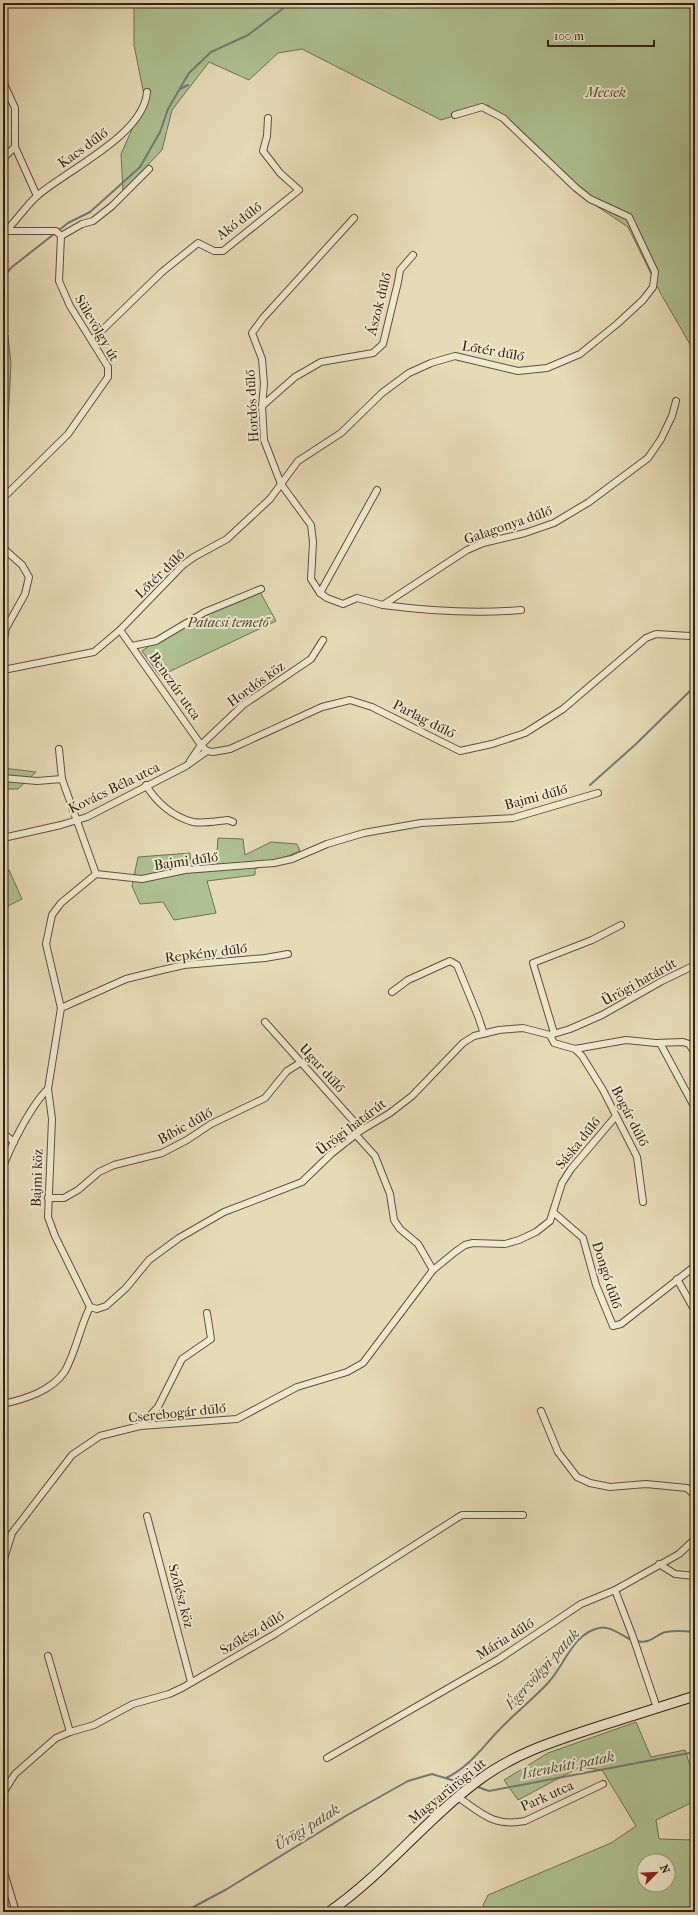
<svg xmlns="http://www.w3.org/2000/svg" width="698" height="1915" font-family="'IM FELL French Canon',serif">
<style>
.green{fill:#aec193;stroke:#717254;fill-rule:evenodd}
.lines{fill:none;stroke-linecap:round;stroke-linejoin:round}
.stream{stroke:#727c77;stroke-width:2}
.minor-casing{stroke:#60513e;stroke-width:8}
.secondary-casing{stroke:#342315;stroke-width:11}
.minor{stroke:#efe8d0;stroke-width:6}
.secondary{stroke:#efe8d0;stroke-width:9}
.labels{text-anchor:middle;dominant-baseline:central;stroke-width:4;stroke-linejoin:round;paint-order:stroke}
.park-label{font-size:14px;font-style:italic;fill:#524a34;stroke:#efe8d0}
.street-label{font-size:14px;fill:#342315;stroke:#efe8d0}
.water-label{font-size:15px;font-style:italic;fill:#535046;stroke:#efe8d0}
</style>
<rect width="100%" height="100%" fill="#e6dbb7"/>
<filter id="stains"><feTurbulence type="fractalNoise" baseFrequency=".005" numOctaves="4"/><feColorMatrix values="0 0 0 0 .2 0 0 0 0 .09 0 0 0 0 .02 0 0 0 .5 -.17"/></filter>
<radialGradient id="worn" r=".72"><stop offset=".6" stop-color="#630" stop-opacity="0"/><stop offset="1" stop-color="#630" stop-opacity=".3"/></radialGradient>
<g class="green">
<polygon points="134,3 695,3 695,353 661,294 628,227 574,191 547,160 488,105 441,120 302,49 278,53 249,80 209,62 172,110 162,150 123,191 121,154 145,100 134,45"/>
<polygon points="3,332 8,335 11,364 7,440 3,444"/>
<polygon points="259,590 276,621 160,676 142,651 176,627"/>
<polygon points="3,768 36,772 18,789 3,789"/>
<polygon points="218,838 243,839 245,855 271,842 297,844 300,851 255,869 255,875 207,881 216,913 174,920 163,902 140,904 132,886 138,857 190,853 191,867 216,865"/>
<polygon points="9,870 22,899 8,906 3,950 3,871"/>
<path d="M636 1722 651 1757 685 1750 695 1781V1801L656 1820 659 1839 695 1840V1912H679L677 1908 670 1912H486L483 1905 488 1895 611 1843 636 1826 602 1770 580 1767 518 1800 504 1780 548 1753ZM644 1861H668V1885H644Z"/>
</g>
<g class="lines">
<g class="stream">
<polyline points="180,89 188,85"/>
<polyline points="3,277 12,267 68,223 90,212 140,167 160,132 168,109 189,73 211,52 248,35 290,3"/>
<polyline points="590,785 636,744 695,686"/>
<path d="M637 1641C650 1645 656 1634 666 1632 676 1630 685 1631 695 1632"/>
<path d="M446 1778C469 1767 481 1749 498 1731 514 1714 532 1700 548 1683 565 1665 572 1634 599 1628 610 1625 622 1636 632 1640"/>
<polyline points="475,1786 489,1791 695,1752"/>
<polyline points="184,1912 227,1889 349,1814 408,1781 432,1774 468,1785"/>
</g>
<g class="minor-casing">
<g id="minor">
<polyline points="3,82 15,108 15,147 37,196"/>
<polyline points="3,158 15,147"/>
<polyline points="354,218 263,318 252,333 262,359 264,384 262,406 264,440 281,484 311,525 313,542 311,579 320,593 327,598 343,604 357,598 383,605 467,550 483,543 525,533 554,523 589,502 648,458 661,439 672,416 676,401"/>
<path d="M5 232C16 221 25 207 37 196 67 170 144 135 147 92"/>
<polyline points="61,236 82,224 93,221 112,206 149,169"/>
<polyline points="92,340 162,272 198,243 214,251 223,251 299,190 280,173 263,151 267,136 268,118"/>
<polyline points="262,406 295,377 321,362 373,353 383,344 398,282 400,270 413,255"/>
<polyline points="3,498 68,434 108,377 108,367 70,306 59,281 61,236 56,231 6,231"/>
<polyline points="3,548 22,565 29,577 25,594 6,628 3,644"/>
<polyline points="320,593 377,490"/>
<path d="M383 605C429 611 475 614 521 610"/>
<polyline points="120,630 201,745 207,751 213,752 230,749 322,707 350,700 372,707 460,751 492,744 525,733 563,709 646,638 656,634 690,636 695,633"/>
<polyline points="132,646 156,641 205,612 261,589"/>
<polyline points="3,670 94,652 120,630 183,565 194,557 227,539 270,499 298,461 341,433 382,393 409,373 431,363 455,356 518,371 547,368 580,354 617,324 643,300 653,287 655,272 629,217 590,199 576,188 503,118 482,107 455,115"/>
<polyline points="59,749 62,779 96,874"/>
<polyline points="190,761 201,745 243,705 311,659 323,640"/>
<polyline points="3,778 37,781 62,779"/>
<path d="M146 785C156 802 173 817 193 822 203 824 217 821 228 820L233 822"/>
<polyline points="3,838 61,825 87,817 186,766 207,751"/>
<polyline points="392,992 408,980 450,961 457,965 478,1016 484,1034"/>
<polyline points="61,1008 126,979 158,971 184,965 265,958 288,954"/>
<polyline points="265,1022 357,1125 360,1131"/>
<polyline points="554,1033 533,963 592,940 621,925"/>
<polyline points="550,1035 554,1043 575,1049 626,1040 656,1043 683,1042 689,1044 695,1053"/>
<polyline points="660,1043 695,1108"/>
<polyline points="575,1049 582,1056 603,1090 637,1157 643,1202"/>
<polyline points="48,1089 52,1119 48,1217 55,1236 90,1307"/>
<polyline points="3,1133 14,1142"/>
<polyline points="356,1135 375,1156 390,1194 394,1220 400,1229 418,1244 433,1270"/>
<path d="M3 1167C11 1145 32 1104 48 1089L61 1008 46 944 52 915 61 903 96 874 142 879 185 870 274 863 292 859 327 844 364 833 421 823 513 818 598 793"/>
<polyline points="48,1198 64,1198 78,1190 99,1172 114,1165 162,1153 187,1140 211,1124 265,1098 287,1071 300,1063"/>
<polyline points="553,1212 583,1238 596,1285 613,1326 621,1324 695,1266"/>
<polyline points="677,1279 695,1311"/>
<path d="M3 1404C25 1399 52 1391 65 1371 76 1351 80 1327 90 1307L97 1309 106 1306 126 1288 149 1260 179 1238 224 1212 302 1182 331 1154 360 1131 390 1113 412 1096 463 1043 474 1036 499 1030 523 1028 550 1035 570 1029 602 1015 662 981 695 965"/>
<polyline points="541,1411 558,1452 577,1477 590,1483 610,1487 646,1484 687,1488 695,1496"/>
<polyline points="140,1426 158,1407 182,1359 211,1339 207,1313"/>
<polyline points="147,1516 191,1682"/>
<polyline points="3,1562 12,1533 72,1455 100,1436 140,1426 237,1419 297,1387 347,1372 363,1363 433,1270 455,1252 465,1245 473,1243 505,1244 519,1240 536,1232 550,1221 562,1183 571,1169 616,1116"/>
<polyline points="659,1564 675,1574 695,1576"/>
<polyline points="615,1590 633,1637 657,1708"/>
<polyline points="48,1656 70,1732"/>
<polyline points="327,1758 499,1659 581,1604 615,1590 679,1554 695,1539"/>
<polyline points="3,1793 15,1774 56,1738 70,1732 94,1725 133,1704 169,1694 182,1688 275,1634 457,1518 462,1515 523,1515"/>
<path d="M458 1797C482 1814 494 1827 525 1821L603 1784"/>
<polyline points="3,1869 16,1912"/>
</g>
</g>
<g class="secondary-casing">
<path id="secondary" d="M329 1912C384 1874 425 1820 479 1780 515 1753 557 1740 600 1726 631 1716 663 1706 695 1696"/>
</g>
<use href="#minor" class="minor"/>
<use href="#secondary" class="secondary"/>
</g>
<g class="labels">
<g class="park-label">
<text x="606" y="92">Mecsek</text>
<text x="228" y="622">Patacsi temető</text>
</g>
<g class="street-label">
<text transform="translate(83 148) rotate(-36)">Kacs dűlő</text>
<text transform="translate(239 221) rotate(-37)">Akó dűlő</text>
<text transform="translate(379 304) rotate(-76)">Ászok dűlő</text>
<text transform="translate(97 328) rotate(60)">Sülevölgy út</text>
<text transform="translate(493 351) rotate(10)">Lőtér dűlő</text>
<text transform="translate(252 406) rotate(-93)">Hordós dűlő</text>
<text transform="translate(508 525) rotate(-19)">Galagonya dűlő</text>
<text transform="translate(160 574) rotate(-44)">Lőtér dűlő</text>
<text transform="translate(256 684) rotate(-36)">Hordós köz</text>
<text transform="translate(175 686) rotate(55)">Benczúr utca</text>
<text transform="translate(424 719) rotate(27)">Parlag dűlő</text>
<text transform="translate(114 788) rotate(-26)">Kovács Béla utca</text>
<text transform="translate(536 797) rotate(-15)">Bajmi dűlő</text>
<text transform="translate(186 861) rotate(-8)">Bajmi dűlő</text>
<text transform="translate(206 953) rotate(-7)">Repkény dűlő</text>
<text transform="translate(639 982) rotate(-29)">Ürögi határút</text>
<text transform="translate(322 1068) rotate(48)">Ugar dűlő</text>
<text transform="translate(630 1116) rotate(63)">Bogár dűlő</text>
<text transform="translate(185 1126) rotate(-29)">Bíbic dűlő</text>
<text transform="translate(351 1127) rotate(-37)">Ürögi határút</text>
<text transform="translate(578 1143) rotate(-51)">Sáska dűlő</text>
<text transform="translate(37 1178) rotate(-88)">Bajmi köz</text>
<text transform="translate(607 1275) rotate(72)">Dongó dűlő</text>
<text transform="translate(177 1413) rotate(-6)">Cserebogár dűlő</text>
<text transform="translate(181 1596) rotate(75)">Szőlész köz</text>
<text transform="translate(252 1633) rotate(-31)">Szőlész dűlő</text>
<text transform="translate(505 1639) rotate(-32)">Mária dűlő</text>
<text transform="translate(447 1791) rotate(-39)">Magyarürögi út</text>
<text transform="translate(547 1796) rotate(-24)">Park utca</text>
</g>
<g class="water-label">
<text transform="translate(542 1669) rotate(-48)">Égervölgyi-patak</text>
<text transform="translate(568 1765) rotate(-11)">Istenkúti-patak</text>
<text transform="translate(307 1827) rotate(-32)">Ürögi-patak</text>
</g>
</g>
<rect width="698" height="1915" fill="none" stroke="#e6dbb7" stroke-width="16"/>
<rect x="4" y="4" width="690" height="1907" fill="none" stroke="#342315" stroke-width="2"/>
<rect x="8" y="8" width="682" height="1899" fill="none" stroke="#342315"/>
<g transform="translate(656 1873) rotate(66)"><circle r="19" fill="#efe8d0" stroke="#a49985"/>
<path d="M0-3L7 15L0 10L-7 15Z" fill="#8f2418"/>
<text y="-6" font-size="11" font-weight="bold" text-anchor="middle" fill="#342315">N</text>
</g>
<path d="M548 40v6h106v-6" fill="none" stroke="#342315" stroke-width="2"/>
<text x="554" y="40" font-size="12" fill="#342315" stroke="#efe8d0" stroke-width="3" paint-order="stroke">100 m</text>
<rect width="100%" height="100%" filter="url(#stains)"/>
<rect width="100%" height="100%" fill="url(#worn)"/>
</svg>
